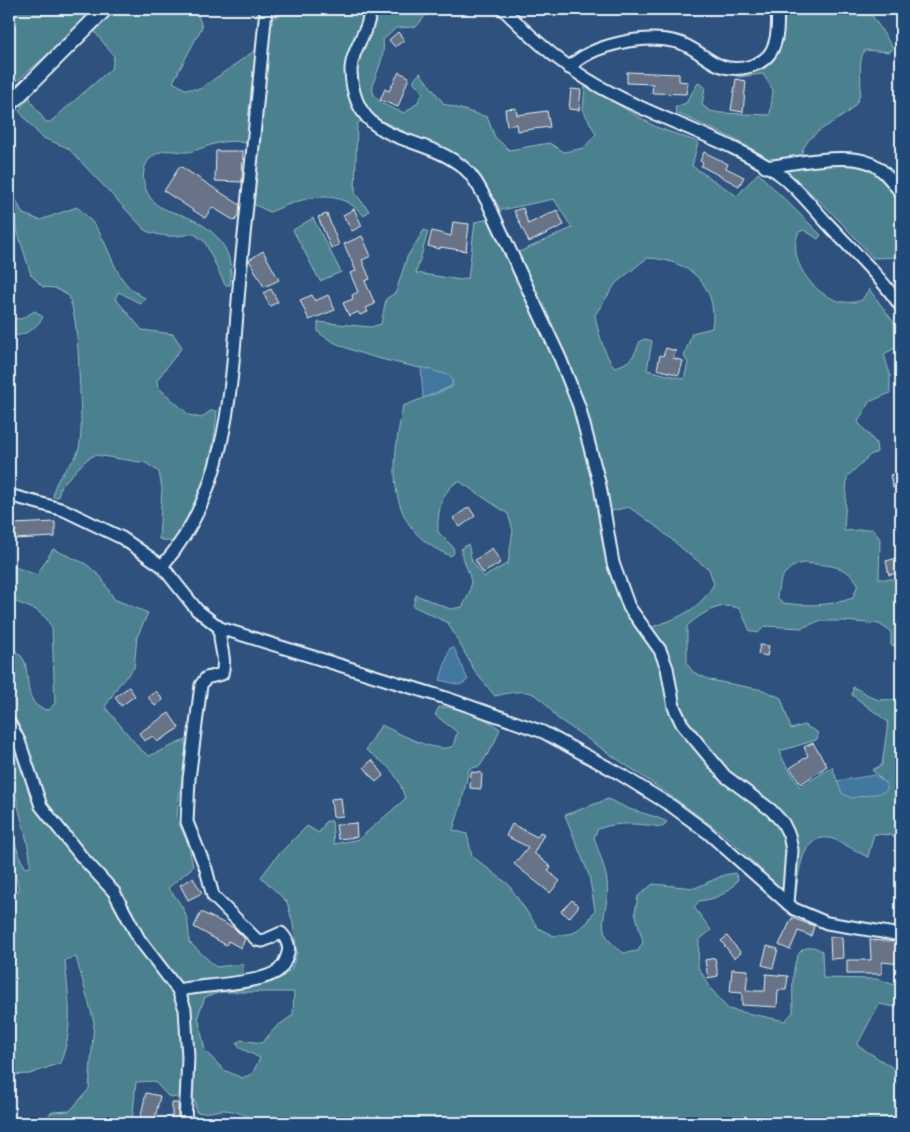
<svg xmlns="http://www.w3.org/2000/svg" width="910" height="1132" font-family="Caveat,sans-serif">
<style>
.green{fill:#4c818f;stroke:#9ab9c4;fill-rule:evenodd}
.water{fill:#4377a0;stroke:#85a8c3}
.building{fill:#687387;stroke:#e8f1f8}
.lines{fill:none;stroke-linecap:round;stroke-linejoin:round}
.minor-casing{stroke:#e8f1f8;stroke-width:15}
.major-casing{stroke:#e8f1f8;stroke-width:18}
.minor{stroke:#1f4a7a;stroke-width:11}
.major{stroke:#1f4a7a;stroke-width:14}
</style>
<rect width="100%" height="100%" fill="#2e527d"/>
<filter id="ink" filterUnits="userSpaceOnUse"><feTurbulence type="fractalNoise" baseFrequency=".02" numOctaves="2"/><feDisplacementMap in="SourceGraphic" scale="10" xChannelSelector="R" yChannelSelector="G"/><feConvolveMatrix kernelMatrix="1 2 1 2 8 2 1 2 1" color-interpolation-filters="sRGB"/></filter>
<g filter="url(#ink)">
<g class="green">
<path d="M9 9H196L202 27 173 82 185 89H200L267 42 272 18 282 15 284 9H431L416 27 396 28 383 40C388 77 345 94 405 113L417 103 423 93 413 81 420 73 444 104 487 117 495 137 509 150 549 143 564 152 584 148 596 134 583 110 585 85 656 127 698 142 692 166 737 196 758 173 821 235 818 239 804 230 799 232C783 264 827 314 862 300L869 289 901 332 897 347 884 354 890 375V393L869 402 858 422 876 443 877 452 870 455 847 477 844 531 873 529 880 539 879 579H901V648L891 645V632L879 624 844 621H819L802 628 765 626 758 633 750 631 740 609C721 600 701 614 687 626V664L693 672 710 680 763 690 781 698 791 729 804 725 817 732 818 737 816 740 780 751 783 760 800 787 832 767 842 793 887 785 872 770 882 765 888 722 852 695 853 687 878 700 901 699V841L890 835 874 834 868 857C858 853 838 839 829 838 799 834 798 881 795 900 768 881 749 854 722 833 669 793 612 756 557 718 536 689 529 688 495 696L476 673 448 623 413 606 416 595 450 609 462 607C479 580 467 577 461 549L468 544 472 561 484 577 508 563 513 530 508 514 459 481C441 490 437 514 438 532L453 547 454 553 451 556C383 529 391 466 403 406L452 387V379L448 375C407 363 351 358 318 332V322L371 327 381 324 386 299 396 292 407 257 424 230 428 232 416 273 461 280 468 278 475 222 490 219 506 258 572 228 554 199 501 210 477 172 467 162 370 115 357 124 355 193 369 211 364 216C338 185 302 198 270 212L253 204 255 147C240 139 224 140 208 146 201 148 193 152 186 152 178 152 167 149 160 152 138 160 140 188 154 202 160 209 173 212 182 215 214 227 236 249 230 285H225L205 242 193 233C176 238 163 237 146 231L68 148 41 137 19 111 30 96 31 102 46 122H50L112 68 114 56 86 21 17 81 9 77ZM647 258C688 259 719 285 712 328L692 333 684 356 688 363 684 379 647 370 652 341 645 339 640 341C635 355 631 363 615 367 605 358 597 328 595 315L616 283ZM628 507C658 524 680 550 709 569L714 584C696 615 673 619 641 631L619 600 608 568 600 514ZM803 563C824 565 847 564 858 584L853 598C830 606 807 606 782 603L777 597C779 579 785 567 803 563Z"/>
<path d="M786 9H868L893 48 890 52 865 50C854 66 868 90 854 106 839 124 810 128 802 152L811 163C830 164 861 162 876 173 884 180 890 193 901 202V257L873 258C848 229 815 194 785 171 753 145 713 129 676 113L675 107 686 103 698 83 705 87 702 105 710 111 721 113 770 115 773 90 763 74 738 77 736 73 765 68 775 58Z"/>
<path d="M9 186 23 214 40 220 77 207C84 213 91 220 96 227 114 254 113 282 145 298L141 304 119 292 115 298 142 330 173 334 182 347 157 380 158 387 189 415 201 418 210 411H217C213 457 204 507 172 542L159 539 162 488 159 472 146 463 95 455 86 460 61 486 58 497H53C54 473 76 465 79 448 83 429 80 409 80 390 78 359 79 326 69 296L55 288 43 287 31 275 9 204Z"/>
<polygon points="313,218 341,272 320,281 293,230"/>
<path d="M35 311 43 317C36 329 22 338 9 335V318L21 319Z"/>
<path d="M53 549 86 564 101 577 114 599 148 613 137 637 134 668 118 686 105 707 140 749 149 756 185 740 186 754 179 796 177 819 189 846 193 867 168 888C185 908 189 916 189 942L216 967 243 964V978L251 983 273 982 291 970 297 953 293 924 287 902 261 877 277 856 307 826 319 833 326 821H332L334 844 359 839 405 799C398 772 388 766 366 750L381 725C398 732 436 755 453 746L457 732 435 715 439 707C459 707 484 716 500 729L494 744 480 766 469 769 461 805 453 830 467 834 472 856 508 884 538 928 554 936 573 933 587 923 595 910 589 875 565 815 608 799 629 809 656 817 667 822 662 827C639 824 619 821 598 829L594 837C598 851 605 867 607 881 611 915 588 929 624 953L638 951 643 942 635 912 638 896 653 884 695 888 724 875 735 873 738 879C729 894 716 899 699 901L694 907 711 930 699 940 698 967 712 990 728 1009 785 1021 793 1012C793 997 790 960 802 950 805 948 811 947 814 947L822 951 823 978 877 979 901 987V997L896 1007 879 1004 857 1045 901 1073V1123H260C249 1117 236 1110 223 1110 213 1111 206 1114 196 1112L195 1102 168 1096 154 1081 136 1082 132 1123H40L52 1112 70 1111 89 1089 94 1022 76 957 65 960C68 997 75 1028 60 1063L30 1074 9 1075V889L12 893 19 891 15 873 9 862V826L21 860 26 868 30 867C33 856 18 811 16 795 14 781 14 767 12 752L24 745 9 712V647C15 651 23 655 25 663 30 680 24 708 49 710L55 703 52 628 46 618 36 610 9 599V565L37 575ZM222 992H294L293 1015 276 1027 262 1043 241 1040 237 1043 240 1048 260 1058 252 1074 242 1078 224 1070 205 1051 198 1016 205 997Z"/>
</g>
<g class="water">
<polygon points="421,367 448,375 452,379 452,386 423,398"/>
<polygon points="450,648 454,648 468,680 460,685 440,680"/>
<polygon points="875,775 887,785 887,790 881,793 851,798 842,793 837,781"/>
</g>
<g class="building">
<polygon points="398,32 404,40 395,47 389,40"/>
<polygon points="399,72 409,77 398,107 380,100 385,89 389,91"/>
<polygon points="627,72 679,74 679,81 688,82 686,94 652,93 653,84 627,83"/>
<polygon points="736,79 746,81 743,112 731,110"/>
<polygon points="571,89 581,90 579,110 569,109"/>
<polygon points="516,108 517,115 547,111 550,127 517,131 516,124 507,126 505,109"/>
<polygon points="216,151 243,151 242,182 215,181"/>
<polygon points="704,152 728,164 726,168 744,177 739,186 701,166 703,163 700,161"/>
<polygon points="180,166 240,205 239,214 235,221 212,207 205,218 164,191"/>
<polygon points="523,208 528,224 557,210 564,225 529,242 514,211"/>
<polygon points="354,209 362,226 352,231 343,215"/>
<polygon points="327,214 339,245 331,248 318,217"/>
<polygon points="453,222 469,224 466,251 440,247 440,249 428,246 432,231 451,236"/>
<polygon points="362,236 371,256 362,260 370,279 365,281 375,304 366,308 368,312 360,315 358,312 349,316 343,303 353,299 352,295 358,292 350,273 356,271 344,244"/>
<polygon points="263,251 279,280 264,287 249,260"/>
<polygon points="271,289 278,302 270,306 263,293"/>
<polygon points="312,295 315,301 328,295 335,310 309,320 300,300"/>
<polygon points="666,348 676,351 673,358 683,361 679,375 657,369 660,355 663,356"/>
<polygon points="901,473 901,486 893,488 890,475"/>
<polygon points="469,507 475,516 460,527 453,518"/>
<polygon points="55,522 55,537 14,539 13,524"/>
<polygon points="492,548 500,561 499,564 483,573 475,560"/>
<polygon points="901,557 901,572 889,575 886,561"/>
<polygon points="760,645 769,646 767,656 758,654"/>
<polygon points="129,687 135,696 121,706 115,697"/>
<polygon points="156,691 163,700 155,706 148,697"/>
<polygon points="169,713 179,728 157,742 153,736 144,741 139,733"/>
<polygon points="813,743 827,766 801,784 790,768 808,756 804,747"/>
<polygon points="372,760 384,775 376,782 364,767"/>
<polygon points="471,772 482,773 481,789 470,788"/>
<polygon points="341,798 343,816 333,817 331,799"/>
<polygon points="356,823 357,837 338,839 336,825"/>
<polygon points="512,824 537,837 540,832 544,834 534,853 551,867 548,871 560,881 550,893 514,864 528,847 506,836"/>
<polygon points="193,878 202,893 188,900 180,885"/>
<polygon points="572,900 579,906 569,918 561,911"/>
<polygon points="201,912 234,928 245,939 241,948 228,941 226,945 194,927"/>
<polygon points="792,918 814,926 811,936 798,931 790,950 779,945"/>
<polygon points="727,936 741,953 734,958 721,941"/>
<polygon points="830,937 842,937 843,958 831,959"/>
<polygon points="870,940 901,942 901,964 882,962 882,974 847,974 847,960 871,960"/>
<polygon points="767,946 778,949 773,968 762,965"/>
<polygon points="715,958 718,976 708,978 705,960"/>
<polygon points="732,969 748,970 746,991 765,991 766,974 788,976 786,990 778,990 777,1007 742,1005 742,993 730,992"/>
<polygon points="146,1093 160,1096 154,1123 139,1123"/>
<rect x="172" y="1103" width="6" height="17"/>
</g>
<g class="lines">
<g class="minor-casing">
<g id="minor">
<path d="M370 9C370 31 351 49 351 71 354 148 420 131 464 168 475 177 481 191 488 203L560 358 579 406 600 486 613 563 629 607 660 650 667 668 674 707 682 724 725 776 771 810 783 823 789 835 792 850 788 904"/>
<path d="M503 9C539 45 571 73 617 96 667 122 732 142 778 173 797 187 812 207 828 224 853 251 881 277 901 307"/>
<path d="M569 68C591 44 645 34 677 42 694 46 705 60 721 66 737 72 763 67 772 50 778 39 778 21 777 9"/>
<path d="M765 167C792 164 846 152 870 163 883 168 893 183 901 193"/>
<polyline points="9,495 64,510 122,538 162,566 197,610 220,628 449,699 543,732 620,774 673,807 707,832 794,909 827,923 901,935"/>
<path d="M162 566C235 484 231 367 241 265 250 180 258 94 266 9"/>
<polyline points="9,722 19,741 41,806 81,856 114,892 139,939 178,990 185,1009 188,1057 185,1123"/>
<path d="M178 990C201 985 263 984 279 970 284 965 286 960 288 953 290 945 287 939 281 933L263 941 257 940 213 896 206 869 187 822 189 779 201 685 206 678 222 674C227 656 218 645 220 628"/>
</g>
</g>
<g class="major-casing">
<polyline id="major" points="9,105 105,9"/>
</g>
<use href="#minor" class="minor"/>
<use href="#major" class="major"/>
</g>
</g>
<rect width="910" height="1132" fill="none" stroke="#1f4a7a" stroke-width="30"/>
<rect x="15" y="15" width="880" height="1102" fill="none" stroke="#e8f1f8" stroke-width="2" filter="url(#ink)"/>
</svg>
